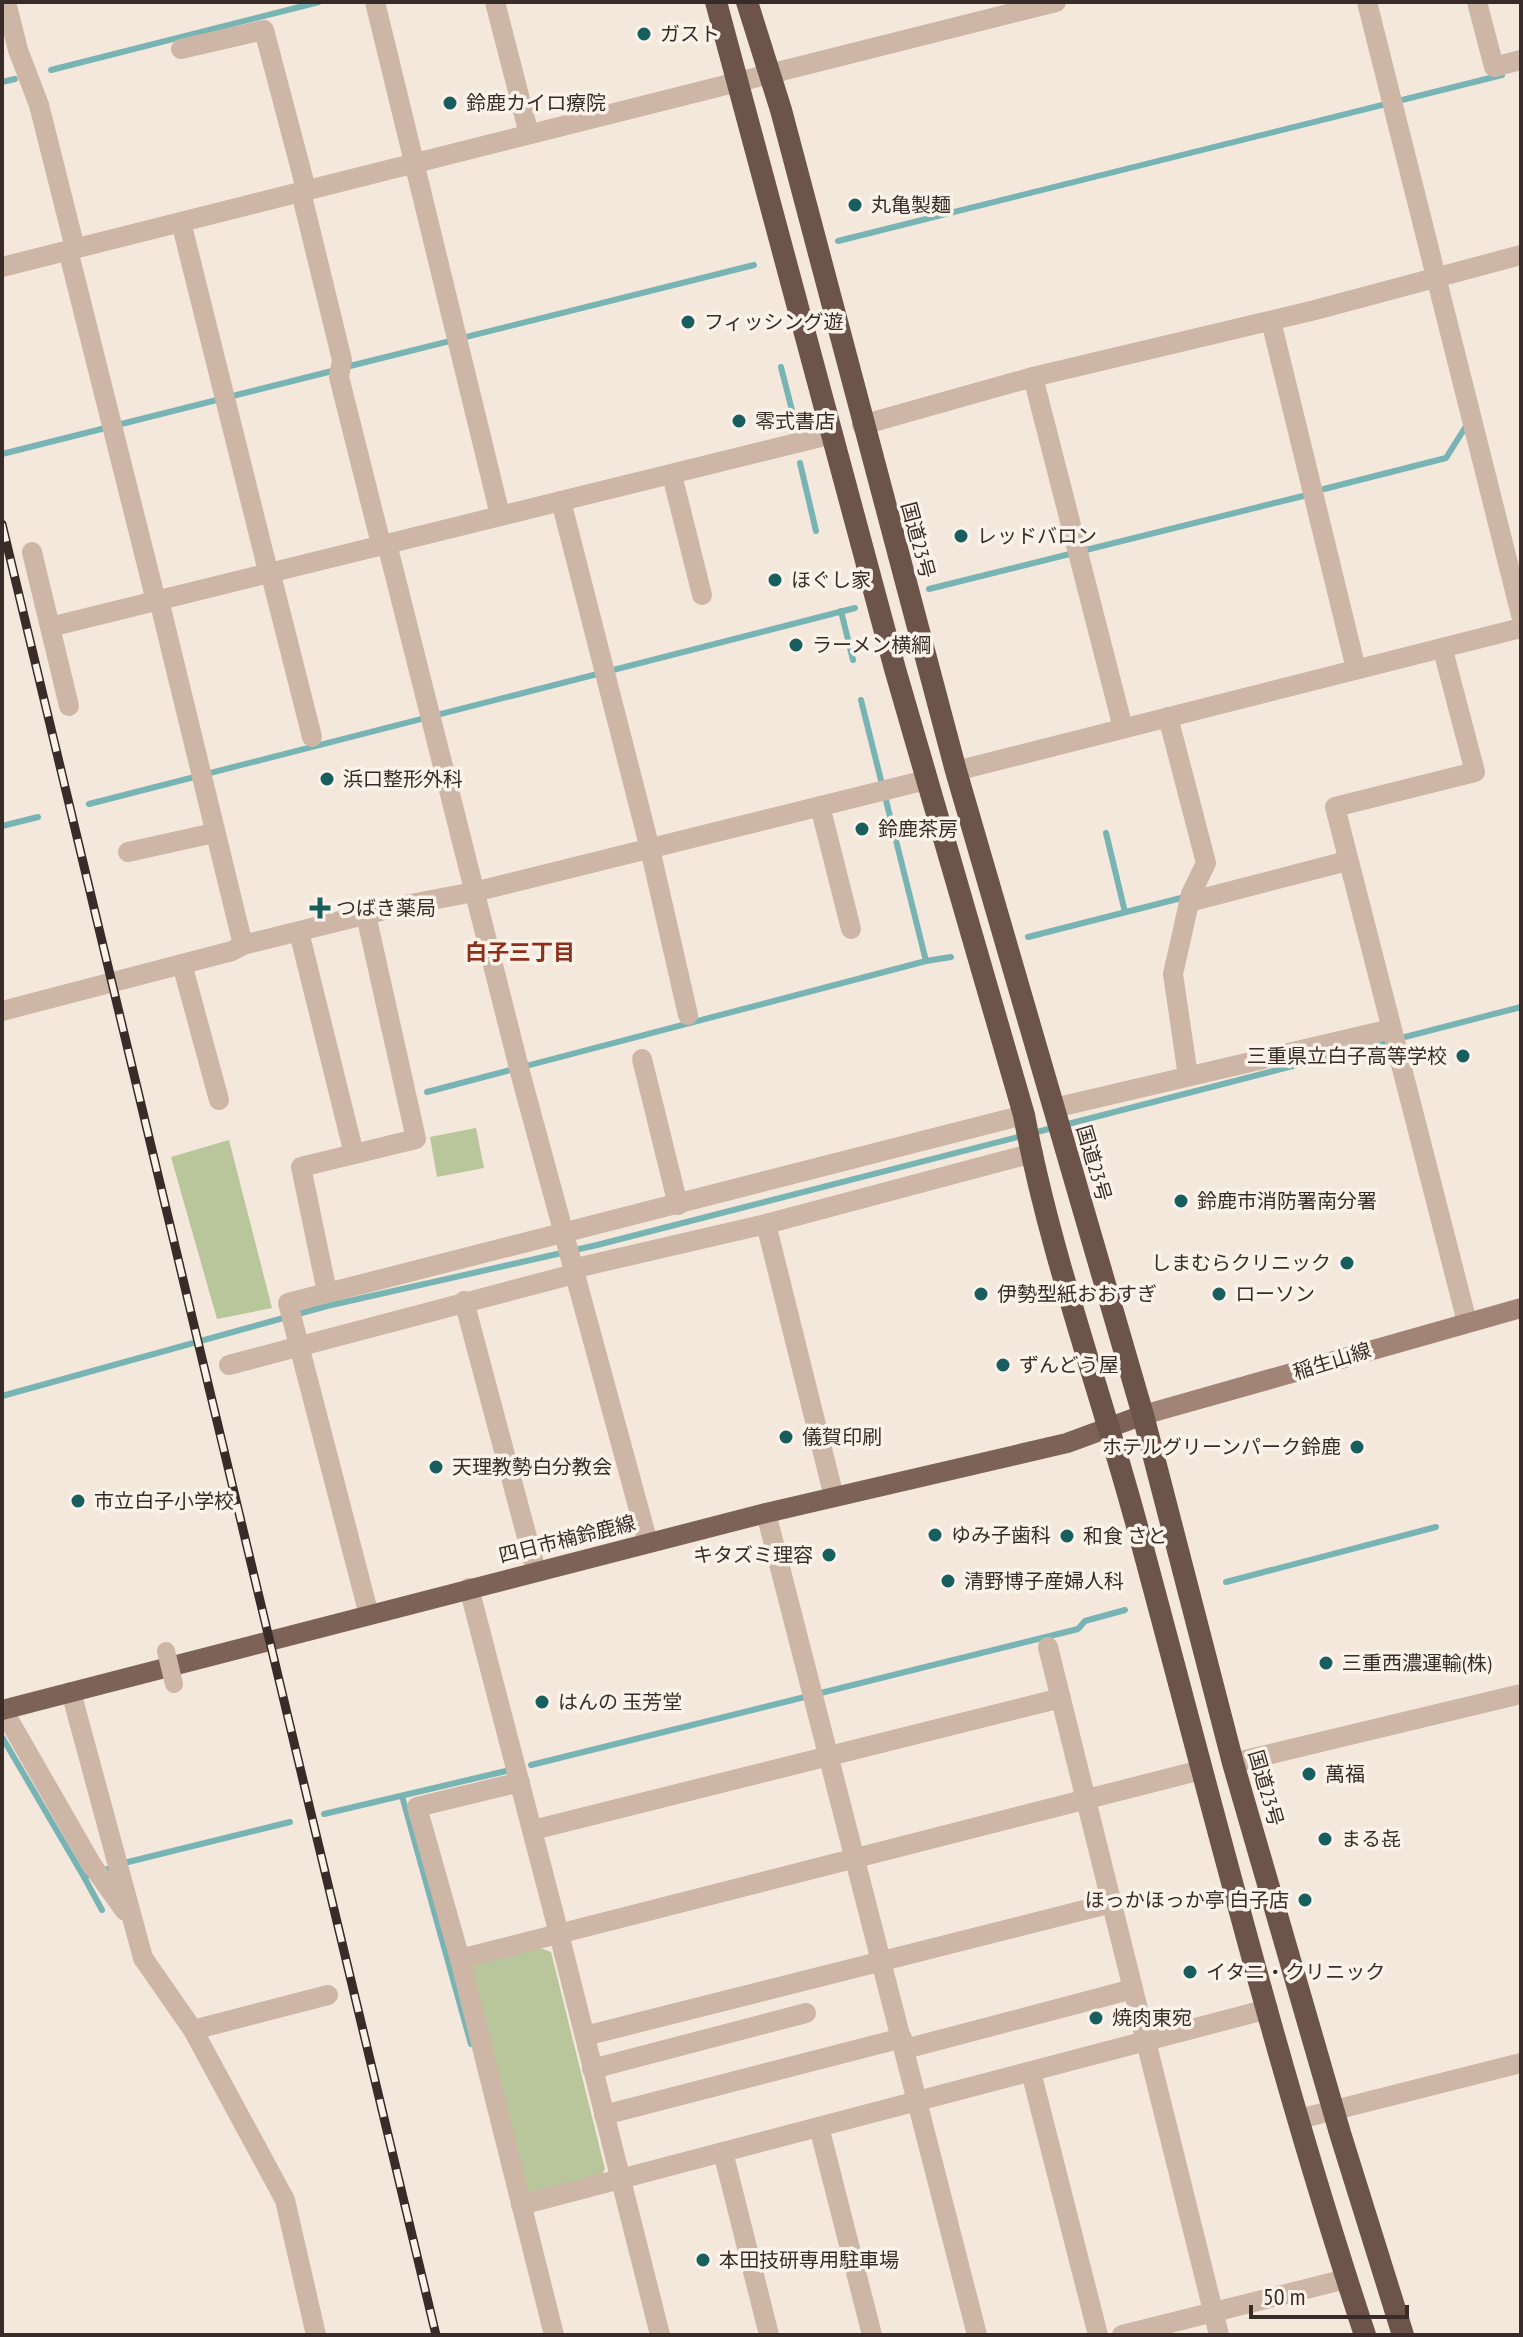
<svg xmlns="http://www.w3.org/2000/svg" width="1523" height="2337" font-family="'PT Sans Narrow','Noto Sans JP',sans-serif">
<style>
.green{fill:#b9c59a}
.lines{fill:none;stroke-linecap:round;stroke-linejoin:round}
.stream{stroke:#78b4b3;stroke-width:6}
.minor{stroke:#ceb6a6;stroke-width:20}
.tertiary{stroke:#ceb6a6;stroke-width:20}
.secondary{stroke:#a28477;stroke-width:20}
.primary{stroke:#7d6258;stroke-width:20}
.trunk{stroke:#6c544b;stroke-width:22}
.rail-casing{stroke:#392c28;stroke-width:9}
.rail{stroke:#fbf2e9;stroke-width:6;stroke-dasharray:18;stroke-linecap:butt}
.pedestrian-bridge{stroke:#ceb6a6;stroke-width:18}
.poi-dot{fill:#195e5f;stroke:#fbf2e9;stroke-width:3}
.labels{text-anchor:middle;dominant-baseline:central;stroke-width:7;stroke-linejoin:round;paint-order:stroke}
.poi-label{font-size:20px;fill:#392c28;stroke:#fbf2e9;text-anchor:start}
.street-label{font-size:20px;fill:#392c28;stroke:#fbf2e9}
.neighbourhood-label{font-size:22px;font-weight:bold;fill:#902f19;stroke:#fbf2e9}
</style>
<rect width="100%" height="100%" fill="#f4e7dc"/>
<g class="green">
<polygon points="476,1128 484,1168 437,1177 430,1137"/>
<polygon points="229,1140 272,1308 217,1319 171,1157"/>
<polygon points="540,1948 551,1952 605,2169 598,2181 533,2197 524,2191 471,1966"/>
</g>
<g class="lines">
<g class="stream">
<polyline points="51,70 319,2"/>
<polyline points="2,82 15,79"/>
<polyline points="838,241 1502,75"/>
<polyline points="346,367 754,265"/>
<polyline points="781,367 797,430"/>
<polyline points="2,454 336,370"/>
<polyline points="800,463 816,531"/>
<polyline points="1324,489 1446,458 1468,423"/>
<polyline points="929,589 1303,496"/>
<polyline points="841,611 853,660"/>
<polyline points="89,804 855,608"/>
<polyline points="2,826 38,817"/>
<polyline points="1106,833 1125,912"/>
<polyline points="1028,937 1185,897"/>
<polyline points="926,961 951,957"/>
<polyline points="427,1092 926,961 861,700"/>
<polyline points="1033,1133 1521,1007"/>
<polyline points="2,1396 327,1306 597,1245 1022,1136"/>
<polyline points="1226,1582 1436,1527"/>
<polyline points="2,1737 84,1877 128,1862 290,1822"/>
<polyline points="531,1765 1078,1629 1085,1621 1125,1610"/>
<polyline points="402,1796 471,2044"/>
<polyline points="324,1814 506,1771"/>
<polyline points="84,1877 102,1910"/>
</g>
<g class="minor">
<polyline points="6,2 18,50 39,105 75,248"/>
<polyline points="375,2 500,515"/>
<polyline points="495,2 529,134"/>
<polyline points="1367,2 1521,615"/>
<polyline points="1477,2 1494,67 1521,60"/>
<polyline points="181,49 264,30 306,189"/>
<polyline points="301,192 342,360 339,377 381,544"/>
<polyline points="181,222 268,571"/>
<polyline points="68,250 156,601"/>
<polyline points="2,267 1056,2"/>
<polyline points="1271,321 1356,669"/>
<polyline points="1033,377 1123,728"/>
<polyline points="862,425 1033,377 1315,310 1521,255"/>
<polyline points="672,475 702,595"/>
<polyline points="561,501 650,849 688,1015"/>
<polyline points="387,544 521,1076 648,1543"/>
<polyline points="32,552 50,627 833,434"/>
<polyline points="270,571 312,737"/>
<polyline points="159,600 243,945"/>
<polyline points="50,627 69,706"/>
<polyline points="1443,650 1475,772 1335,807 1467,1322"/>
<polyline points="1168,717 1206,863 1191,894 1173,974 1188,1076"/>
<polyline points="956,771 1521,628"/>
<polyline points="820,806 851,929"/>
<polyline points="128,852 214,833"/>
<polyline points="1189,902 1347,861"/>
<polyline points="299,932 354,1154"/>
<polyline points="182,964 219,1100"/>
<polyline points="2,1011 232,951 243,945 405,905 474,892 926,780"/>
<polyline points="642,1059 678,1205"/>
<polyline points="1054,1108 1391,1029"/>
<polyline points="766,1224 834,1497"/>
<polyline points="327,1292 301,1167 416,1139 366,915"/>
<polyline points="464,1301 536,1571"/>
<polyline points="229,1365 570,1275 576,1268 766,1224 1033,1153"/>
<polyline points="766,1513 977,2335"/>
<polyline points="469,1588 559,1934"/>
<polyline points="369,1615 288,1303 1024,1115"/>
<polyline points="1048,1647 1219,2335"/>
<polyline points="71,1692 143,1958 193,2030 285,2200 316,2335"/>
<polyline points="3,1710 92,1865 125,1911"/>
<polyline points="1233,1763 1521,1694"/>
<polyline points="520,1782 417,1807 460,1959 554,2335"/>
<polyline points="533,1830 1061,1698"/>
<polyline points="460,1959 1201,1770"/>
<polyline points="193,2030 328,1995"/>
<polyline points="585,2036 1112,1903"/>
<polyline points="905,2049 1133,1989"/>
<polyline points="592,2069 806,2013"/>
<polyline points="1031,2072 1098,2335"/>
<polyline points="604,2115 902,2038"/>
<polyline points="1299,2119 1521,2063"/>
<polyline points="819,2127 872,2335"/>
<polyline points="723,2152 769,2335"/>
<polyline points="521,2205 1268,2009"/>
<polyline points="1122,2335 1346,2279"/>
</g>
<polyline class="tertiary" points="559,1934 660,2335"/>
<polyline class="secondary" points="1143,1415 1521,1308"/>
<polyline class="primary" points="2,1710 766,1513 1067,1443 1143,1415"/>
<g class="trunk">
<path d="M716 2 895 669 1024 1115C1050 1254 1100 1389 1137 1526 1210 1796 1277 2069 1365 2335"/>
<polyline points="747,2 781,110 956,771 1143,1415 1233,1763 1340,2133 1403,2335"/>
</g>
<g class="rail-casing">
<polyline id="rail" points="2,524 436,2335"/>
</g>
<use href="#rail" class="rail"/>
<polyline class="pedestrian-bridge" points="166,1651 174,1684"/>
</g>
<g class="poi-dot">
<circle cx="644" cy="34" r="8"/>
<circle cx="450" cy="103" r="8"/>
<circle cx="855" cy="205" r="8"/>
<circle cx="688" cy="322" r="8"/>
<circle cx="739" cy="421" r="8"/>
<circle cx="961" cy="536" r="8"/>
<circle cx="775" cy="580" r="8"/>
<circle cx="796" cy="645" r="8"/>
<circle cx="327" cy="779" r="8"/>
<circle cx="862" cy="829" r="8"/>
<path d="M316 896h8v8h8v8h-8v8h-8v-8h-8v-8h8z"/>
<circle cx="1463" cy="1056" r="8"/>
<circle cx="1181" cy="1201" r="8"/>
<circle cx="1347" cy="1263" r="8"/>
<circle cx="981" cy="1294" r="8"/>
<circle cx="1219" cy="1294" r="8"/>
<circle cx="1003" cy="1365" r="8"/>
<circle cx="786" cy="1437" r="8"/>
<circle cx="1357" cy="1447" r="8"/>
<circle cx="436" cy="1467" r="8"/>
<circle cx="78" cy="1501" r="8"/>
<circle cx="935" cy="1535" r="8"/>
<circle cx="1067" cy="1536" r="8"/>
<circle cx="829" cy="1555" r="8"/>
<circle cx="948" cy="1581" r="8"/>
<circle cx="1326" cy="1663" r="8"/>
<circle cx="542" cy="1702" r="8"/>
<circle cx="1309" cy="1774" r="8"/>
<circle cx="1325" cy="1839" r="8"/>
<circle cx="1305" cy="1900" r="8"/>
<circle cx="1190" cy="1972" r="8"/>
<circle cx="1096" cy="2018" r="8"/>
<circle cx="703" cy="2260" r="8"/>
</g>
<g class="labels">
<g class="poi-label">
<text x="660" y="34">ガスト</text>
<text x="466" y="103">鈴鹿カイロ療院</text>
<text x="871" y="205">丸亀製麺</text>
<text x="704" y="322">フィッシング遊</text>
<text x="755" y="421">零式書店</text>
<text x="977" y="536">レッドバロン</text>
<text x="791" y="580">ほぐし家</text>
<text x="812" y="645">ラーメン横綱</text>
<text x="343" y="779">浜口整形外科</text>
<text x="878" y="829">鈴鹿茶房</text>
<text x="336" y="908">つばき薬局</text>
<text x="1447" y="1056" text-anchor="end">三重県立白子高等学校</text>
<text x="1197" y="1201">鈴鹿市消防署南分署</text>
<text x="1331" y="1263" text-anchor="end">しまむらクリニック</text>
<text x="997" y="1294">伊勢型紙おおすぎ</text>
<text x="1235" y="1294">ローソン</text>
<text x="1019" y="1365">ずんどう屋</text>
<text x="802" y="1437">儀賀印刷</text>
<text x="1341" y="1447" text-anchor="end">ホテルグリーンパーク鈴鹿</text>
<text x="452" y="1467">天理教勢白分教会</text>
<text x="94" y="1501">市立白子小学校</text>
<text x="951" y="1535">ゆみ子歯科</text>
<text x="1083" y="1536">和食 さと</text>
<text x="813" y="1555" text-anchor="end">キタズミ理容</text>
<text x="964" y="1581">清野博子産婦人科</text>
<text x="1342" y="1663">三重西濃運輸(株)</text>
<text x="558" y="1702">はんの 玉芳堂</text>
<text x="1325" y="1774">萬福</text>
<text x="1341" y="1839">まる㐂</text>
<text x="1289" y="1900" text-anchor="end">ほっかほっか亭 白子店</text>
<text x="1206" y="1972">イタニ・クリニック</text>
<text x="1112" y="2018">焼肉東宛</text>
<text x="719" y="2260">本田技研専用駐車場</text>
</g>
<g class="street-label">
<text transform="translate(918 540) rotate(75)">国道23号</text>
<text transform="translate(1094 1163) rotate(74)">国道23号</text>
<text transform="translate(1332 1361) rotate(-17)">稲生山線</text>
<text transform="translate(567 1539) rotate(-14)">四日市楠鈴鹿線</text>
<text transform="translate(1266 1788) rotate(74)">国道23号</text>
</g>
<g class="neighbourhood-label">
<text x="520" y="952">白子三丁目</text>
</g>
</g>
<rect width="1523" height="2337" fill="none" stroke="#392c28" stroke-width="8"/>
<path d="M1251 2305v12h156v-12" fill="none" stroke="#392c28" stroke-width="4"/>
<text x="1263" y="2305" font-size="24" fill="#392c28" stroke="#fbf2e9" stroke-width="6" paint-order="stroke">50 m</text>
</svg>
